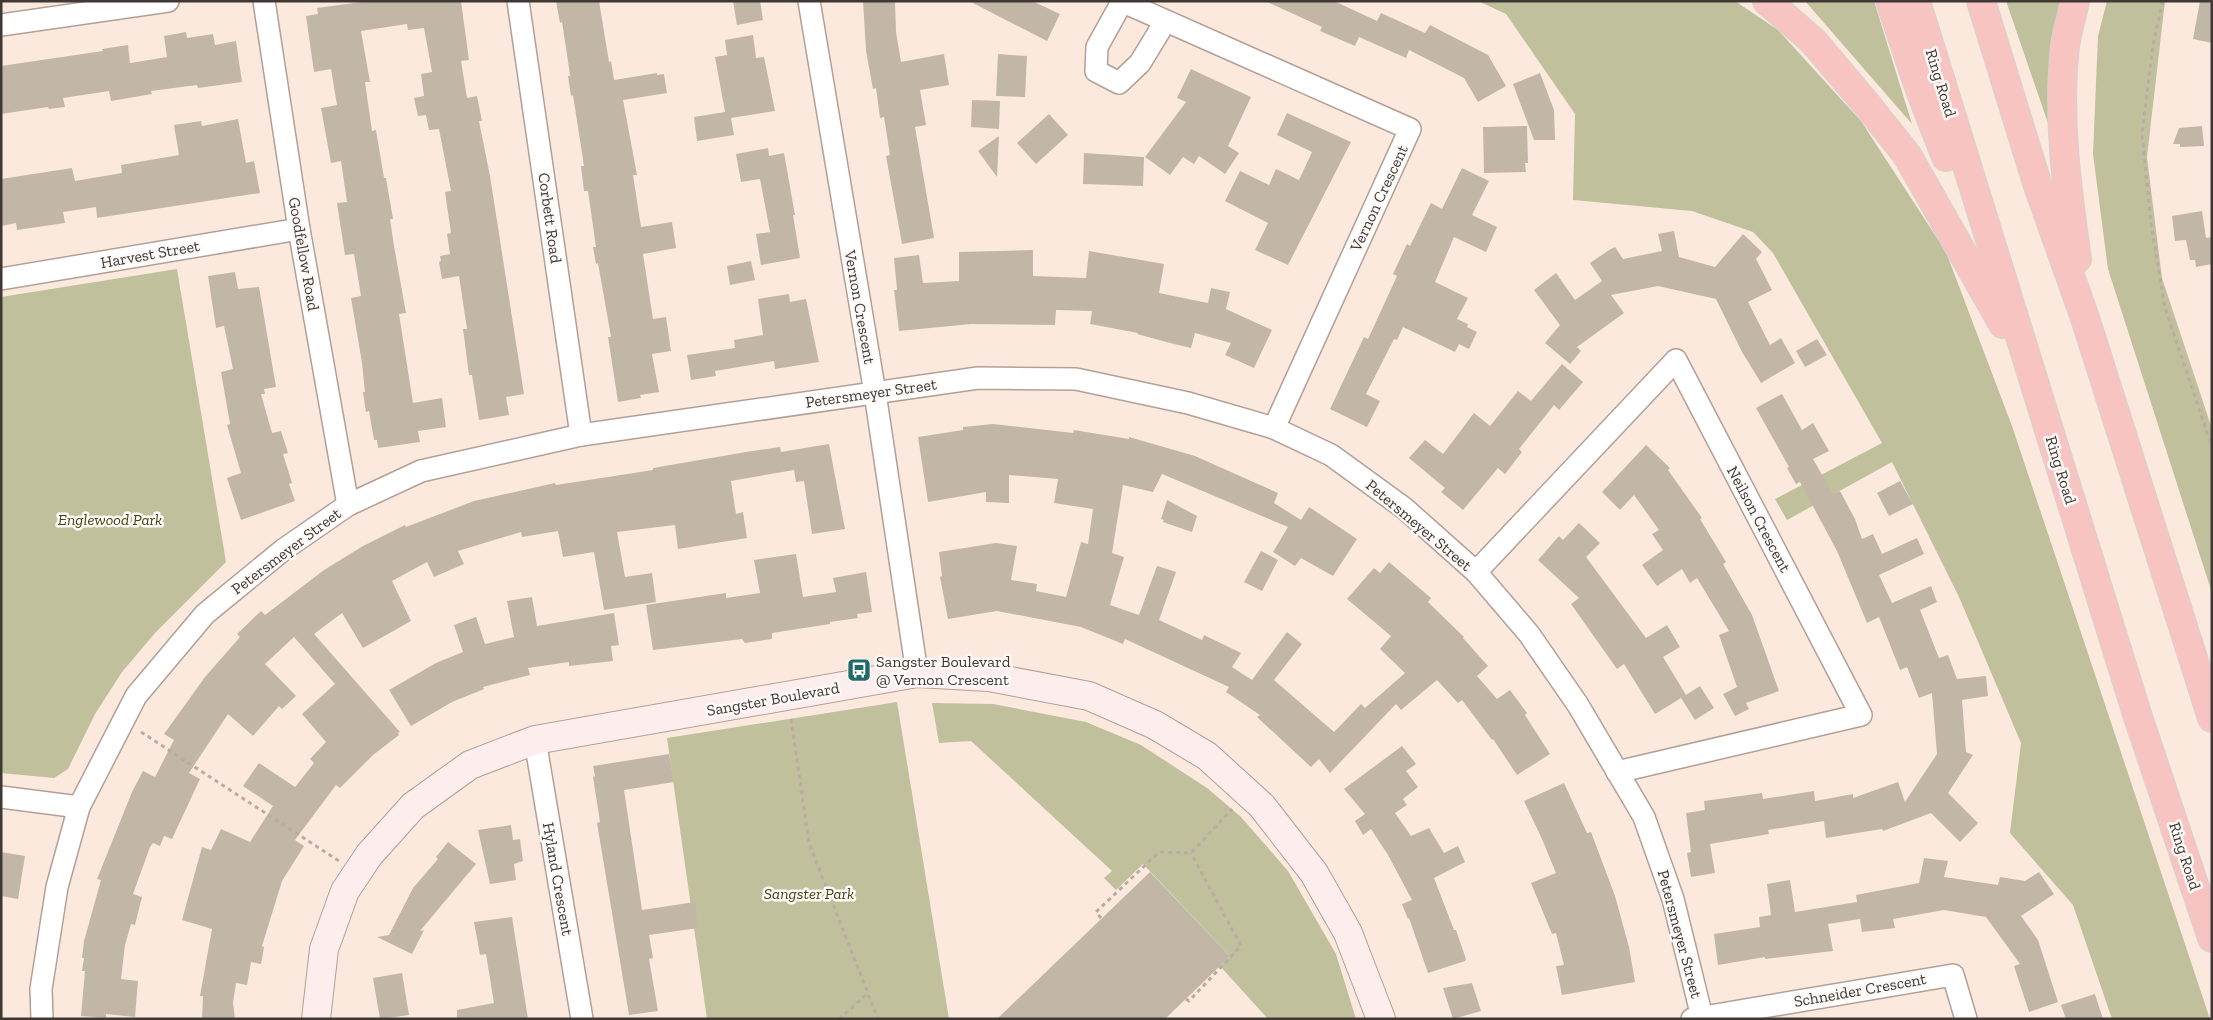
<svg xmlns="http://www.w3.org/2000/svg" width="2213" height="1020" font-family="'Zilla Slab',serif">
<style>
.green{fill:#c0c09d}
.building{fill:#c2b7a7}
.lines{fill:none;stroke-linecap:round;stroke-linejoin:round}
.street-casing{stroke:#b2a097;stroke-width:24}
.secondary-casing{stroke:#b2a097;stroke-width:30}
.highway-casing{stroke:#d5d3d2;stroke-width:30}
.path{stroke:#baaba3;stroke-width:3;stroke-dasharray:4 4;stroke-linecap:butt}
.street{stroke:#fff;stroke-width:21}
.secondary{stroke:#fdeded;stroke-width:28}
.highway{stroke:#f7c4c2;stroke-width:28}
.labels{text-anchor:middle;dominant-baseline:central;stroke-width:5;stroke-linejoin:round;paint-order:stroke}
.street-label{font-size:16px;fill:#3f3834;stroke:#fdf9f7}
.park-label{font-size:16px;font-style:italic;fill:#45430d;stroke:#fdf9f7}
.poi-label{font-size:16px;fill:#3f3834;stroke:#fdf9f7;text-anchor:start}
</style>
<rect width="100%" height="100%" fill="#fce9de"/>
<g class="green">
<polygon points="1478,1 1735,1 1778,30 1861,121 1946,252 2012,426 2210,1019 2112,1019 2073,905 2010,833 2021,743 1959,597 1892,462 1787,520 1775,499 1882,443 1773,253 1753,232 1692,211 1573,200 1575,114 1506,14"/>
<polygon points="1805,1 1874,1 1912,124"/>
<polygon points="2006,1 2063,1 2054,50 2049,126"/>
<polygon points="2107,1 2165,1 2147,157 2162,278 2212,429 2212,593 2108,269 2093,154 2098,36"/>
<polygon points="177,269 226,562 155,633 122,672 95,714 68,769 54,778 1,773 1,297"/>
<polygon points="897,702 949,1019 707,1019 667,738"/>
<polygon points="932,703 993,704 1086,722 1141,745 1207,788 1241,817 1288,871 1336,954 1356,1019 1268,1019 1220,966 1230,956 1143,864 1116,890 1104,878 1112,871 971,741 939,743"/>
</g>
<g class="building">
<polygon points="369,1 461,1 469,60 461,61 467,98 477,96 482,121 479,121 490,176 524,394 506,397 509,415 479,420 472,375 469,375 463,329 467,329 459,276 442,279 439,262 441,261 440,256 450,254 447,234 451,233 445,192 451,191 439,129 429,130 426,115 418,116 414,98 424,96 421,74 432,72 424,28 408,30 407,24 361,31 370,82 365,82 372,131 376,130 384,178 386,178 393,219 390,219 394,246 406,313 399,314 413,403 442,398 446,427 418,431 420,442 378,448 377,440 374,440 369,411 366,412 363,392 365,392 362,363 351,298 361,296 354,254 345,255 337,203 347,202 341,161 331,163 321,108 337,105 331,69 314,72 306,16 318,14 317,8"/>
<polygon points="556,1 599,1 609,62 611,61 614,80 657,73 657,75 664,74 667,93 623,100 637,175 633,175 641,227 672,222 676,248 643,254 653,319 666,317 671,351 652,354 659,392 640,395 641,398 618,402 608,337 611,337 598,263 596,264 593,247 596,247 588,191 584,191 581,166 584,166 573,95 571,96 568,76 570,76 569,68 562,22 560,23"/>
<polygon points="733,1 760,1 763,20 737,25"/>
<polygon points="863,1 895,1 896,32 901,62 944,54 949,85 920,90 926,125 915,127 934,238 902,244 886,156 890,155 884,117 880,118 876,88 873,89 866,51"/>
<polygon points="969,1 1032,1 1060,14 1047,41"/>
<polygon points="1265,1 1334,1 1377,21 1381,13 1425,33 1430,25 1488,55 1506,86 1478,102 1464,78 1409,50 1406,58 1359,37 1355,46 1320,31 1322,27"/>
<polygon points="2200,1 2212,1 2212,43 2193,39"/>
<polygon points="186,32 187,38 213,34 215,45 236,41 242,82 198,88 197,85 151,91 152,94 111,101 109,91 63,98 65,107 49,109 48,107 1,114 1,66 103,51 102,49 128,45 130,63 167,57 164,36"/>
<polygon points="753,35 756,58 764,57 775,111 731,118 734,135 697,141 694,117 725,112 715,57 727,55 725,40"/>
<polygon points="998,54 1027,56 1025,97 996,96"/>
<polygon points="1191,69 1251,97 1228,146 1239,153 1225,174 1199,156 1194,164 1183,157 1170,175 1145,157 1186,102 1177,98"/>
<polygon points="1540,73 1554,110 1555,140 1534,140 1513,84"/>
<polygon points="972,100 1000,101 999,129 971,127"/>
<polygon points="1287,113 1351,142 1288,265 1255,250 1268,223 1225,201 1240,171 1269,185 1276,169 1299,180 1312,152 1277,135"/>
<polygon points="1049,114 1068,135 1036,164 1017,143"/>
<polygon points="238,119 246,163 254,161 260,193 97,218 96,207 63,212 65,223 17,230 16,223 1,226 1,179 72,168 75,181 122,173 121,165 179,155 174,125 201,121 202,126"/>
<polygon points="1527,126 1528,163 1525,163 1526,172 1484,173 1483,127"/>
<polygon points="2202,126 2204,146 2180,147 2180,144 2173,144 2179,128"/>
<polygon points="999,136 997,177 978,151"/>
<polygon points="768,148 769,156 784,153 795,215 793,215 800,258 761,265 756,234 770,232 760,179 741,182 736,154"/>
<polygon points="1084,153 1144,157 1143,186 1083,184"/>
<polygon points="1462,168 1489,181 1472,215 1497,227 1486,252 1454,237 1435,282 1468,298 1457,319 1468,324 1467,327 1477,332 1469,349 1459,344 1455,352 1403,327 1397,340 1394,339 1366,394 1380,401 1367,427 1330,409 1364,337 1368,339 1397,276 1393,274 1407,244 1410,246 1431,203 1442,209"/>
<polygon points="2202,211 2206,238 2212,237 2212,264 2196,267 2195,260 2190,260 2186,240 2175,241 2172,216"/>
<polygon points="1674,231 1679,257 1715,267 1743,234 1762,252 1756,259 1772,290 1748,302 1770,345 1781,338 1795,363 1761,383 1742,352 1716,299 1658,286 1611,295 1624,313 1577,347 1581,351 1570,364 1545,343 1560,325 1534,290 1556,273 1575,300 1602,281 1590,263 1609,250 1615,247 1623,259 1662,251 1658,234"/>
<polygon points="1033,250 1033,276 1086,278 1089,251 1164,264 1159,293 1208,303 1211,288 1230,292 1226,309 1272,330 1254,368 1225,355 1231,343 1195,333 1191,348 1170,343 1137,334 1138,333 1090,324 1092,311 1056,310 1055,325 971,324 899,331 894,290 897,290 894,258 919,255 923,283 959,281 959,252"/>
<polygon points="751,261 755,280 730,285 727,266"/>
<polygon points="235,272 238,289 259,287 276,387 264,389 265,394 261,394 272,433 281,431 288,453 283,454 292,483 289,484 295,501 241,520 227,478 241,473 227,425 230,424 221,372 233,369 224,326 216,328 208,276"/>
<polygon points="789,294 790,302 806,299 819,362 775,369 774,361 715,371 716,376 691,380 687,355 735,348 734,340 763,335 758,299"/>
<polygon points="1817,339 1827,355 1805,367 1796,351"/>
<polygon points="1562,364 1583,382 1559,410 1554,405 1519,449 1522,452 1505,474 1498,468 1463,510 1441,492 1445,488 1409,458 1425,440 1443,454 1474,413 1490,426 1518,391 1531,401"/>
<polygon points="1782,394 1802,430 1813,423 1829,451 1813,459 1833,494 1840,491 1855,519 1862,539 1873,534 1882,554 1917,538 1924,554 1879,575 1892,603 1931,586 1937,602 1920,610 1939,658 1948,655 1957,679 1986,676 1988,696 1962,700 1966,752 1973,755 1948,793 1978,823 1960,842 1931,813 1883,831 1882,829 1826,838 1824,821 1768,830 1769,834 1710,844 1715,873 1691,877 1687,853 1691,852 1686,813 1705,810 1704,801 1762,793 1763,799 1814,791 1815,801 1853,794 1853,798 1898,782 1905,802 1937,754 1932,693 1919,698 1907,667 1900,670 1879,617 1867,623 1837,551 1800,482 1796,484 1787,468 1789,467 1756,408"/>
<polygon points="993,424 1073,433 1074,430 1129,439 1129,437 1195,456 1278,493 1274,503 1301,520 1309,507 1357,539 1333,576 1301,558 1295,566 1273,552 1288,527 1162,474 1153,492 1123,485 1112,553 1124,557 1110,605 1139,615 1157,566 1176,572 1159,620 1202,640 1204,635 1241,653 1232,667 1252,680 1287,632 1302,644 1274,680 1334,732 1361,704 1365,708 1405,673 1380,649 1391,636 1347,599 1374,568 1380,573 1389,562 1431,598 1428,602 1464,637 1463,638 1488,666 1477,676 1497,699 1510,690 1527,713 1525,715 1550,754 1517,775 1493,739 1492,740 1462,700 1458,703 1437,680 1401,710 1396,704 1330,773 1319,759 1311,767 1257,717 1260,715 1226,692 1229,687 1125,639 1123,644 1081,627 997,611 948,619 940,577 942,576 939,552 996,543 1017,546 1011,580 1037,584 1036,591 1066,597 1081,542 1088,544 1093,509 1054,503 1058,479 1009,475 1009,503 986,502 986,492 928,502 918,437 963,430 963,427"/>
<polygon points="829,444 845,529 812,534 804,481 796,482 794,470 731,481 736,514 743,512 747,538 678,549 675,525 617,532 625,577 652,573 656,602 604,610 594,552 563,557 558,531 522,537 521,532 458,551 464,564 434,577 427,562 392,581 411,621 363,648 342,613 314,634 400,732 398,733 399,735 373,755 340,788 336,785 295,840 304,846 282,881 262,946 264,947 261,964 251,962 247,985 236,983 233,1003 235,1019 202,1019 203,996 200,996 212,929 182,920 202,847 211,850 221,829 250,842 273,806 243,786 259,763 295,787 314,763 310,759 326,742 302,714 335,684 294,637 265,664 296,696 282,709 279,706 253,736 228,714 189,773 200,779 172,839 164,836 160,846 153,843 150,847 133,894 142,897 135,925 131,924 125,945 121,979 138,981 135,1017 106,1014 106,1018 81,1016 85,971 82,971 84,958 82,958 84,941 101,880 97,879 132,792 143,771 155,777 174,740 164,734 205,677 240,637 237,634 261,611 265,615 324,570 363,546 405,525 406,527 474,501 555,483 556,485 653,470 653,468 746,452 780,447 781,452"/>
<polygon points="1646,445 1670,468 1668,470 1702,518 1700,519 1726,562 1723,564 1752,615 1779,691 1746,703 1749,709 1735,716 1723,694 1737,687 1719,635 1729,631 1697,578 1690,583 1682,569 1657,586 1642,565 1663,550 1652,534 1659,530 1634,495 1620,510 1602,492"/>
<polygon points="1900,481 1913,504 1889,516 1877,493"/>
<polygon points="1167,500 1197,516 1192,532 1163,522 1164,520 1161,519"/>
<polygon points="1579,523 1600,543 1586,557 1646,638 1667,625 1680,647 1663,657 1686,695 1655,714 1624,664 1617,669 1571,604 1579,598 1538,560 1559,536 1563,540"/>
<polygon points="1261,551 1278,560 1262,591 1244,582"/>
<polygon points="796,554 803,597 836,592 833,578 866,572 872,612 857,614 858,618 830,622 830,624 772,633 772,639 745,643 742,639 653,650 646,605 726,593 726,598 760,593 754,560"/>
<polygon points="532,597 537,626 614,613 619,645 611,646 613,661 569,666 569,662 528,668 530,675 483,687 484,689 452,702 411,726 389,690 436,663 463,652 454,625 476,617 485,644 514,637 507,601"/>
<polygon points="1700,686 1714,708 1695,720 1681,698"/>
<polygon points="1402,746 1416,764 1406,771 1418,787 1403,799 1407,805 1395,813 1411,836 1429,828 1444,853 1458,846 1465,862 1434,878 1454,930 1456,930 1466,959 1465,961 1428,973 1409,918 1408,919 1402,904 1412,900 1388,855 1371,829 1363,835 1355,821 1365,814 1344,789"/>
<polygon points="669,754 674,782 624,790 642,910 695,902 698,928 649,935 653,958 649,959 658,1011 629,1015 597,823 600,822 593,777 595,776 593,766"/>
<polygon points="1564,783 1587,833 1591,832 1615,896 1629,947 1635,982 1562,995 1556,966 1564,965 1556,933 1552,934 1531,883 1556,873 1542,839 1524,801"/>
<polygon points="511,825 513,840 520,839 523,861 514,864 516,880 490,884 478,830"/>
<polygon points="448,842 476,864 420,931 424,930 412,954 377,937 389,935 413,888 438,859 436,857"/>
<polygon points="1,852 25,856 18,899 1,896"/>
<polygon points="1924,858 1948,861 1944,877 1998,885 2000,877 2025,881 2039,872 2054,894 2021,916 2038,940 2058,1002 2029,1012 2014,966 2020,964 1986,917 1944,910 1893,919 1895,928 1862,932 1860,919 1828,924 1833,951 1765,959 1765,957 1718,965 1714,934 1760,927 1759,917 1771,915 1767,884 1790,880 1795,912 1857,902 1856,895 1919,883"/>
<polygon points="1150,872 1230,956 1220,966 1165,1019 997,1019"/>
<polygon points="512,917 528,1019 457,1019 457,1010 494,1003 486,954 480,955 474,922"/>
<polygon points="402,973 409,1015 380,1019 373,978"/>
<polygon points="1472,983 1481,1011 1453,1019 1443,988"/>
<polygon points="2095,994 2103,1019 2066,1019 2061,1005"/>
</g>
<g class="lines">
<g class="street-casing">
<g id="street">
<polyline points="264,1 299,229 348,505"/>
<polyline points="518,1 581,435"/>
<polyline points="809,1 875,393 917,673"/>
<polyline points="1121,1 1410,129 1274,428"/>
<polyline points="1122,2 1097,47 1096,71 1119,83 1140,63 1165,22"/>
<polyline points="1,25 168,1"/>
<polyline points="1,279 299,229"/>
<polyline points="1476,572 1676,360 1861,715 1617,772"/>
<polyline points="535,740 582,1019"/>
<polyline points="1,797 79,807"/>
<polyline points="42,1019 41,989 57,887 79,807 136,696 205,614 283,550 348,505 421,471 581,435 978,378 1076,379 1188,403 1274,428 1331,455 1404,508 1476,572 1529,634 1578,705 1644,817 1673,899 1702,1017"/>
<polyline points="1692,1019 1953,975 1966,1019"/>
</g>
</g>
<g class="secondary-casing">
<polyline id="secondary" points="316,1019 324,949 345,891 369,855 413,806 470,765 535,740 917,673 989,677 1089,696 1155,725 1207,756 1262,806 1314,873 1348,933 1381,1019"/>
</g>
<g class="highway-casing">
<g id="highway">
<polyline points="1767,1 1813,41 1868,106 1907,155 2003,324"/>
<polyline points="1890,1 1920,90 1946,157"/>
<polyline points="1916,1 2137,714 2212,938"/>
<polyline points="1981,1 2037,183 2085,318 2212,718"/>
<path d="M2075 1C2072 16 2067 31 2065 46 2057 118 2067 188 2077 259"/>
</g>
</g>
<g class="path">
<polyline points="2163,1 2153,45 2142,134 2151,223 2165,308 2212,447"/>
<polyline points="791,719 809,843 878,1019"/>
<polyline points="141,732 339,861"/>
<polyline points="1101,918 1096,912 1159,852 1191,853 1232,809"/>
<polyline points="1186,999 1189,1001 1241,946 1191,853"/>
<polyline points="839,1019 868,993"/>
</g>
<use href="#street" class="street"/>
<use href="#secondary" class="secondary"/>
<use href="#highway" class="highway"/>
</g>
<defs>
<g id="bus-square" transform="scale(1.25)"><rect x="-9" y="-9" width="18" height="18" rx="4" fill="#1f6b6a" stroke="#fdf9f7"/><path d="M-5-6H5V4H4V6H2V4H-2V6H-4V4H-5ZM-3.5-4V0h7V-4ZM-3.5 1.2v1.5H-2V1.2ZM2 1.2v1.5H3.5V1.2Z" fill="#fff"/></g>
</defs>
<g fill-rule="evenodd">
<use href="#bus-square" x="859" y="670"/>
</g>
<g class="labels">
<g class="street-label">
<text transform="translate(1941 83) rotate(73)">Ring Road</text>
<text transform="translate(1379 198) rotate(-65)">Vernon Crescent</text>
<text transform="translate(550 218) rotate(82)">Corbett Road</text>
<text transform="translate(150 254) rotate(-10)">Harvest Street</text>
<text transform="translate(304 254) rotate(80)">Goodfellow Road</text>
<text transform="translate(860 307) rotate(80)">Vernon Crescent</text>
<text transform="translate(871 393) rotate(-8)">Petersmeyer Street</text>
<text transform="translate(2061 470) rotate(73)">Ring Road</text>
<text transform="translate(1759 519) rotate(62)">Neilson Crescent</text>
<text transform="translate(1419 525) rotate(40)">Petersmeyer Street</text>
<text transform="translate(286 551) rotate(-37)">Petersmeyer Street</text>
<text transform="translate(773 699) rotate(-10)">Sangster Boulevard</text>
<text transform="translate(2185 856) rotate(72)">Ring Road</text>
<text transform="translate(558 879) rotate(80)">Hyland Crescent</text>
<text transform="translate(1680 934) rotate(75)">Petersmeyer Street</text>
<text transform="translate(1860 990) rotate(-10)">Schneider Crescent</text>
</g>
<g class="park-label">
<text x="110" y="519">Englewood Park</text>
<text x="809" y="893">Sangster Park</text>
</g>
<g class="poi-label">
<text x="876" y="661">Sangster Boulevard<tspan x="876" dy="18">@ Vernon Crescent</tspan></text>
</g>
</g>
<rect width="2213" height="1020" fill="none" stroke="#3f3834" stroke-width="5"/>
</svg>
